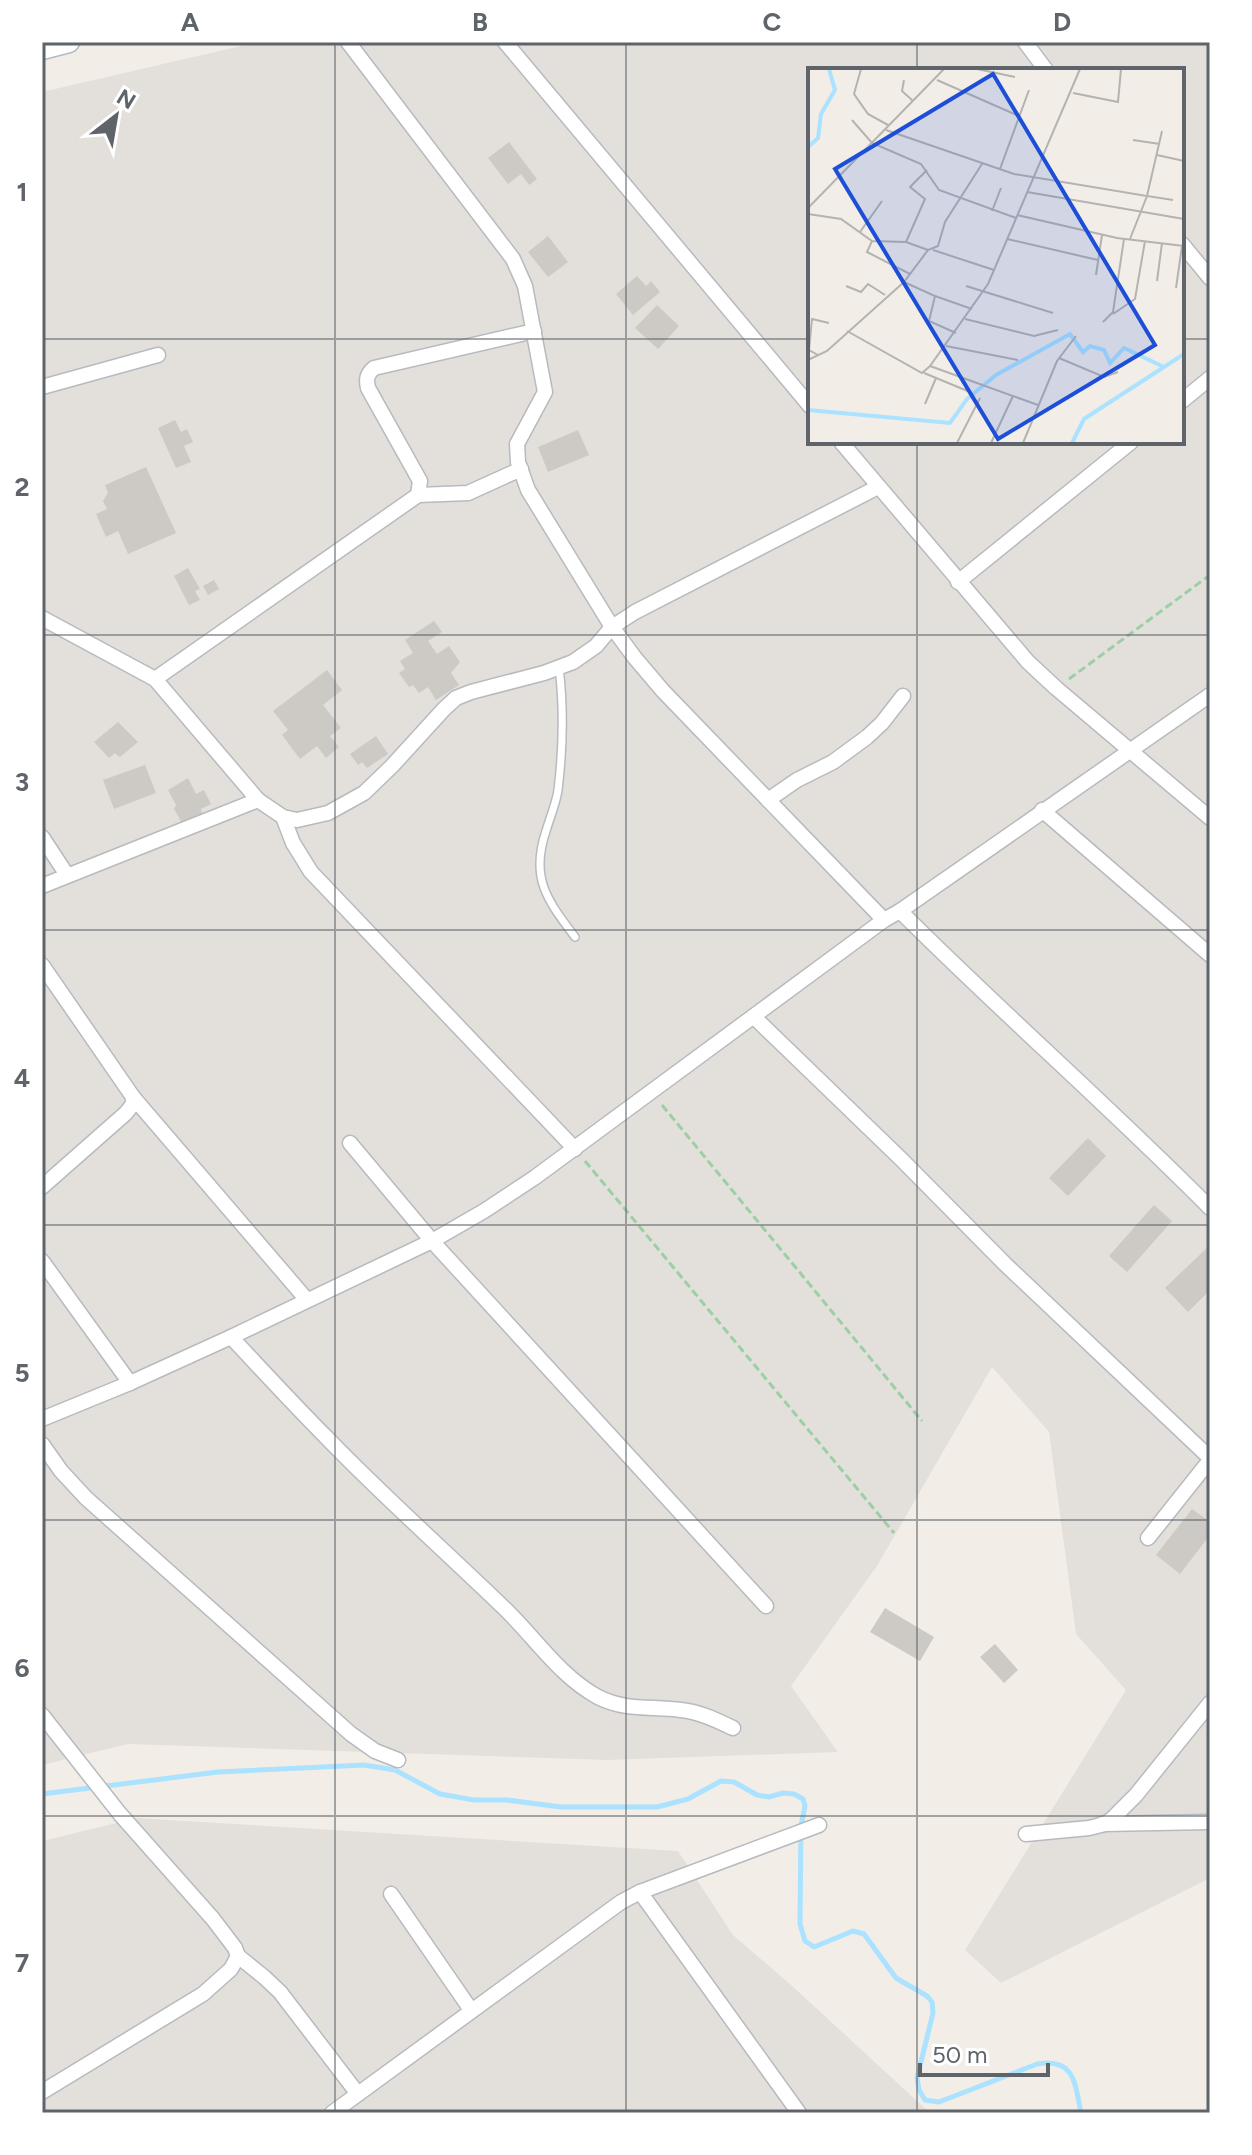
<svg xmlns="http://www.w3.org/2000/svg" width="1252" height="2155" font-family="Figtree,sans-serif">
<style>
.industrial{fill:#e3e0db;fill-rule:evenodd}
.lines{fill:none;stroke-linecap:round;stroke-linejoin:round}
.stream{stroke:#aae2ff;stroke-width:5}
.building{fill:#cdc9c4}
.lane-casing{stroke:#b7babf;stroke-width:10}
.street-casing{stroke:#b7babf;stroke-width:17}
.secondary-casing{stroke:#b5bbc0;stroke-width:23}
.path{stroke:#9ccfa5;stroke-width:3;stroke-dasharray:8 4;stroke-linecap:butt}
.lane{stroke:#fff;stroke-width:7}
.street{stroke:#fff;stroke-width:14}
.secondary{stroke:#fff;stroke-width:20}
.grid{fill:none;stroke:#5e6469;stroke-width:2;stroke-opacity:0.55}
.inset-river{fill:none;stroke:#aae2ff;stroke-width:4}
.inset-road{fill:none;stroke:#b3b3b1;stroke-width:2}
.view{fill:#1d4ed8;fill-opacity:0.15;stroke:#1d4ed8;stroke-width:4}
.inset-edge{fill:none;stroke:#5e6469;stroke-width:4}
.neatline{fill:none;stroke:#5e6469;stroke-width:3}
.grid-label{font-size:26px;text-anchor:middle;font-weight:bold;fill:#5e6469}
</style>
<rect width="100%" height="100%" fill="#f2eee7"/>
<g class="industrial">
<path d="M258 42H1210V1878L1001 1983 965 1950 1126 1690 1076 1634 1049 1432 992 1367 877 1566 791 1686 838 1752 607 1760 128 1744 42 1765V92ZM810 70H1182V442H810Z"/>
<polygon points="137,1818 678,1851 733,1935 790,1984 930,2113 42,2113 42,1841"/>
</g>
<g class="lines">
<path class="stream" d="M42 1794 218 1772 364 1765 395 1770 440 1794 474 1800H507L561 1807H657L688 1799 721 1781 734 1782 757 1795 769 1797 783 1793 794 1794 803 1799 805 1806 801 1826 800 1924 805 1941 814 1947 853 1931 864 1934 896 1978 927 1996 932 2002 933 2013 917 2078 919 2090 925 2100 939 2102 1037 2064C1075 2057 1075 2084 1081 2113"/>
</g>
<g class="building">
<polygon points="509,142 537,179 529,185 521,174 508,184 488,158"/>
<polygon points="548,236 568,262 548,277 528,252"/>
<polygon points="637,276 646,286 651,281 660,292 633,315 616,294"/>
<polygon points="657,305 679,326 658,349 635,328"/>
<polygon points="175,420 181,432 187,429 193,442 184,446 191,462 176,468 158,428"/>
<polygon points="578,430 589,455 548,472 538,447"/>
<polygon points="146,467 176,533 128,554 118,531 106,537 96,514 107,509 103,501 108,493 105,485"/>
<polygon points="188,568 200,589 195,591 200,600 189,605 174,576"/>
<polygon points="214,580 219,589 208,595 203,586"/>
<polygon points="434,621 442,632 428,641 437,654 449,646 460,662 451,673 459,685 436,700 428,687 419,693 413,685 409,687 399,673 405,669 400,661 413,653 405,640"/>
<polygon points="327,670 342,690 323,705 341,728 330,736 339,747 326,758 317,746 300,759 282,735 288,730 273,711"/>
<polygon points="118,722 138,742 120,757 115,753 109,758 94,742"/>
<polygon points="376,736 388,754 367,768 362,762 358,765 350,754"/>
<polygon points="145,765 156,793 114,809 103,780"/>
<polygon points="188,778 196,794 204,790 211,804 201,809 204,825 180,827 182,823 174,809 176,805 168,790"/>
<polygon points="1088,1138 1106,1156 1068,1196 1049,1178"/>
<polygon points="1154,1205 1172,1221 1127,1272 1109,1256"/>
<polygon points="1210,1245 1210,1290 1188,1312 1165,1288"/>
<polygon points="1192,1509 1210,1522 1210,1535 1180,1574 1156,1555"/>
<polygon points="885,1608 934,1637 920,1661 870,1632"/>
<polygon points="995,1644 1018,1670 1004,1683 980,1657"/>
</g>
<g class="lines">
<g class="lane-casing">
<path id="lane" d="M559 667C564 708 563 749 558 790 556 804 550 817 546 831 530 878 547 900 575 937"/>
</g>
<g class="street-casing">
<g id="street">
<polyline points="348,42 513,259 525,286 545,392 517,444 518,462 528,490 612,627 635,658 663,691 884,920"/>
<polyline points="505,42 810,406"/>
<polyline points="1025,42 1046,70"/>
<polyline points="1182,244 1210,278"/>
<polyline points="42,387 158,355"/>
<polyline points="1182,401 1210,378"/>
<polyline points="841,442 1028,662 1056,688 1210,818"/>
<polyline points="418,495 468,493 521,469"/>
<polyline points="958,582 1131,442"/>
<polyline points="42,618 155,679 258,800 283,817 297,820 328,813 364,793 392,766 444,709 456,698 471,692 544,673 573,662 596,646 612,627 635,612 878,487"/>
<path d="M155 679 418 495 420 481 368 388C366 379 367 374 374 368L534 331"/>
<polyline points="768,800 797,780 833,762 867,737 882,723 903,696"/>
<polyline points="1042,810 1210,955"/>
<polyline points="283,817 293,843 311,872 575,1149"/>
<polyline points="42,837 67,875"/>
<polyline points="42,886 258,800"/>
<path d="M900 911C1001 1012 1109 1106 1210 1208"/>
<polyline points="42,965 133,1097 133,1104 126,1113 42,1187"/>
<polyline points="754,1017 901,1159 1005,1264 1210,1458"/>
<polyline points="133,1097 307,1300"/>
<polyline points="350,1143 432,1241 766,1606"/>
<polyline points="42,1261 130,1383"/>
<path d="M231 1337C263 1371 294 1405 327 1438 383 1496 444 1550 502 1606 534 1636 559 1676 598 1697 625 1711 652 1706 681 1710 700 1712 716 1720 733 1728"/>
<polyline points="42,1419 130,1383 231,1337 432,1241 484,1211 534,1178 884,920 900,911 1210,695"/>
<polyline points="42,1444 61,1471 86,1498 351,1734 375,1751 398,1760"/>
<polyline points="1148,1538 1210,1460"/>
<polyline points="42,1715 120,1814 213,1919 235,1948 238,1956 231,1969 203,1994 42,2092"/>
<polyline points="1102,1824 1210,1822"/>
<polyline points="1026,1834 1089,1828 1105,1824 1112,1819 1136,1795 1210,1703"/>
<polyline points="640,1892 799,2113"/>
<polyline points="391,1894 471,2010"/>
<polyline points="238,1956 264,1977 280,1992 358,2094"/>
<polyline points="332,2113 621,1902 640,1892 819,1825"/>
</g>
</g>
<g class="secondary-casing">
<polyline id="secondary" points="42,49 69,42"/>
</g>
<g class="path">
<polyline points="1069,679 1210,575"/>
<polyline points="662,1105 922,1421"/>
<polyline points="585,1161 894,1533"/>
</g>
<use href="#lane" class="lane"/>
<use href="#street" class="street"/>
<use href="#secondary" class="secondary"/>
</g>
<path class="grid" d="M335 42V2113M626 42V2113M917 42V70M42 339H810M1182 339H1210M917 442V2113M42 635H1210M42 930H1210M42 1225H1210M42 1520H1210M42 1816H1210"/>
<g transform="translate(808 68)">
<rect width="376" height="376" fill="#f2eee7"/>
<path class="inset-river" d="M0 79 10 70 13 46 27 22 21 1M0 342 142 355 159 331 188 307 262 266 275 284 282 278 296 282 302 295 316 280 356 299M264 375 276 351 376 286"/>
<path class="inset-road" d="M53 1 46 26 60 46 80 57M169 1 207 9M96 12 94 23 105 33M129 12 211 48M265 25 310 34 313 1M44 52 64 75 113 96 131 122 208 150M78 62 206 106 339 128 322 171M354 63 339 128 365 132M325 72 352 76M349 87 376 93M192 101 221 22M219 124 376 151M0 140 136 1M184 143 193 120M0 146 33 151 64 173 98 174 120 182M209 147 309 170 376 178M52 164 74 133M199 171 290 192M64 173 59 184 102 206M98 174 117 131 102 119 119 102M125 182 186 202M288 207 294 167M349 213 354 175M96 214 127 228 121 253 148 265M38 218 53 224 60 216 77 227M158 218 245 245M368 220 374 178M127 228 164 241M305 246 327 231 337 173M157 251 226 268 250 262M295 254 305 244 316 171M39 263 114 305 122 298 180 216 272 1M138 278 210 292M10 287 1 282 4 251 21 255M251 290 296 309 310 304M0 292 19 283 96 214 120 182 130 178 137 154 174 96M122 298 205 328 183 375M116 305 162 324M205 328 230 337M117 336 128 310M149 375 172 330M215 375 249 293 268 268"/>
<path class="view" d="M185 6 347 277 190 371 27 101Z"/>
<rect width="376" height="376" class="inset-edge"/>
</g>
<rect width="1252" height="2155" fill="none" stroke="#ffffff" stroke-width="88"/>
<g transform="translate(116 116) rotate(31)" stroke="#ffffff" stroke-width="6" paint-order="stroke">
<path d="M0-6L14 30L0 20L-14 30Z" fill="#5e6469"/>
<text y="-12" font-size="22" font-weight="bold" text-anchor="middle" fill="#5e6469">N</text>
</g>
<path d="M920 2063v12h128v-12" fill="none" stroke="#5e6469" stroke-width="4"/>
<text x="932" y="2063" font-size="24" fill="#5e6469" stroke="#ffffff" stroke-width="6" paint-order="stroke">50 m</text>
<rect x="44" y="44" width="1164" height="2067" class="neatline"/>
<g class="grid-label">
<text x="190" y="31">A</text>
<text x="480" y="31">B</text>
<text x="772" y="31">C</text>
<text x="1062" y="31">D</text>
<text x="22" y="201">1</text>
<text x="22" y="496">2</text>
<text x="22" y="791">3</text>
<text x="22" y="1087">4</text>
<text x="22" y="1382">5</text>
<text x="22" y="1677">6</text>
<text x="22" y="1972">7</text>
</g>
</svg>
